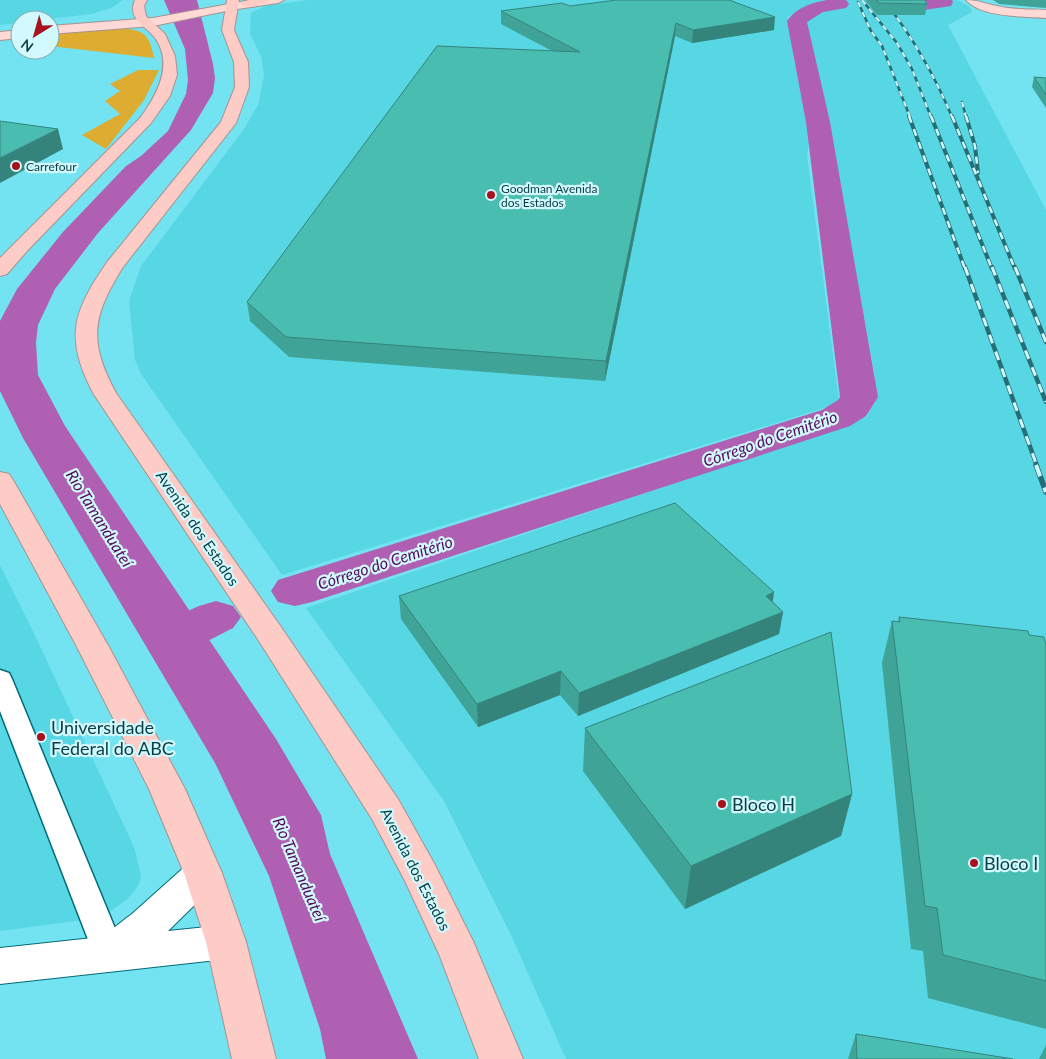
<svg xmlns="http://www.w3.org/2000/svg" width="1046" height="1059" font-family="Lato,sans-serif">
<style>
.built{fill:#57d6e4}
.green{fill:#ddac31}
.water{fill:#af60b3}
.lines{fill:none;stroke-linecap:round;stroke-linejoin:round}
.river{fill:#af60b3;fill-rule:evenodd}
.pedestrian-casing{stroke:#006c76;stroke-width:3}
.minor-casing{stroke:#006c76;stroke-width:2}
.primary-casing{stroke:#a7928f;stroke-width:2}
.trunk-casing{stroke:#a7928f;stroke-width:2}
.pedestrian{fill:#fff;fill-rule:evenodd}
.minor{fill:#fff;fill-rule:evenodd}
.primary{fill:#fed9d5;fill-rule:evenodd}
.trunk{fill:#feccc7;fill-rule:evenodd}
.rail-far3-casing{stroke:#276d75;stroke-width:2.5}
.rail-far2-casing{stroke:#276d75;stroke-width:4}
.rail-far1-casing{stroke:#276d75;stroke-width:4.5}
.rail-casing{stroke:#276d75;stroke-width:5.5}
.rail-far3{stroke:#d1f9fe;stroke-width:2;stroke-dasharray:5.5;stroke-linecap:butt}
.rail-far2{stroke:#d1f9fe;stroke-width:2.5;stroke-dasharray:7;stroke-linecap:butt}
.rail-far1{stroke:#d1f9fe;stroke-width:3;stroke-dasharray:9;stroke-linecap:butt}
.rail{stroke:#d1f9fe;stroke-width:4;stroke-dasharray:12;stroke-linecap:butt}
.wall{fill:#40a398}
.shaded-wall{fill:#34847c}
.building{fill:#4abdb1;stroke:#34847c}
.poi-dot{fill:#a8121c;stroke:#d1f9fe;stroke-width:2}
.labels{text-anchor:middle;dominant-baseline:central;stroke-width:4.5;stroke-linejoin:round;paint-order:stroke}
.far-poi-label{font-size:12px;fill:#083d42;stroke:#d1f9fe;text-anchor:start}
.street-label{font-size:15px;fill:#083d42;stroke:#d1f9fe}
.water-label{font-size:16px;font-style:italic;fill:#56095a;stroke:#d1f9fe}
.near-poi-label{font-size:18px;fill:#083d42;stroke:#d1f9fe;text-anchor:start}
</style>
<rect width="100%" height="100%" fill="#73e3f1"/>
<g class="built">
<polygon points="0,0 123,0 111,8 91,14 41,20 20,20 20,23 0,25"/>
<polygon points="308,0 957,0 970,7 972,12 948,25 1046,210 1046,1059 566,1059 511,935 444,801 306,608 853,423 867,416 873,403 875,376 825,106 807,23 788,16 794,61 811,130 807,155 839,400 834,405 282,575 141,374 135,360 129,301 141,266 244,129 258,105 264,75 261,56 250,34 251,13 265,6"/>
<polygon points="0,565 31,627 134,847 141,875 139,884 133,893 126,900 108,913 83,920 0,931"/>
</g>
<g class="green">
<path d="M119 28C145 30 149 34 154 58L50 46V32Z"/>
<polygon points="138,70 159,70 144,100 106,149 82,135 120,114 105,101 120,91 110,84"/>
</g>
<polygon class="water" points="164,0 197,0 213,64 215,78 213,93 191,130 98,233 55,289 38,325 36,343 38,375 65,426 276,739 321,815 330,854 418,1059 326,1059 320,1029 269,876 215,763 23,438 0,391 0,321 17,289 63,232 126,166 141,156 168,131 186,94 188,80 185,49"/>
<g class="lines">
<g class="river">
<path d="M827 0H846L849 4 846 8 823 12 807 22 830 122 878 397 866 416 850 426 312 602 295 606 278 602 271 591 278 580 822 410 838 400 840 397 806 122 787 21C797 7 811 3 827 0Z"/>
<polygon points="917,0 952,0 953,2 951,6 924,10 917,8 914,4"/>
<polygon points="216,601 233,606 241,617 233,628 194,648 176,653 158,648 151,636 158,624 199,606"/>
</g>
<g class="pedestrian-casing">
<polygon id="pedestrian" points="0,670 9,673 12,679 126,955 121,965 110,969 99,965 94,955 0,711"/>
</g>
<g class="minor-casing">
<polygon id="minor" points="203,857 216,862 222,873 216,884 168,931 226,925 240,930 246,942 240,954 226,959 0,984 0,948 102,937 133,913 190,862"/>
</g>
<g class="primary-casing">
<g id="primary">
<polygon points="251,0 284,0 278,3 231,10 153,26 50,34 50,26 153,18"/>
<path d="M966 0C978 0 986 4 997 6 1013 10 1030 9 1046 10V18C1024 16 982 18 966 0Z"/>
<polygon points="20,30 20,38 0,40 0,32"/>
</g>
</g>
<g class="trunk-casing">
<g id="trunk">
<path d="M135 0H147L144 6 146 16 165 34 175 56 177 75 170 96 151 123 27 251 7 274 0 276V258L141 117C157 95 174 64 155 38 145 25 127 19 135 0Z"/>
<path d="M227 0H239L234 30 248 62 249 87 236 123 123 267C92 317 88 341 116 393L281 627 398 799 435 865 473 941 523 1059H479L439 954 405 881 372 819 259 641 93 393C64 337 73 311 108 261L221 122 235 87 234 62 222 30Z"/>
<path d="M249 0H271C265 5 251 8 243 6L241 4 243 2Z"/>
<polygon points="0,472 9,474 13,480 109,647 185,789 222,873 246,942 276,1059 232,1059 206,942 184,873 149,789 77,647 0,504"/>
</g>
</g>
<use href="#pedestrian" class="pedestrian"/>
<use href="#minor" class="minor"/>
<use href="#primary" class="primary"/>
<use href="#trunk" class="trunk"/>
<g class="rail-far3-casing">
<g id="rail-far3">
<polyline points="862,0 897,43 912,69 931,117"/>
<path d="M884 0C911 35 935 76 952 117"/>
<polyline points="858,2 871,31 882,46 910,117"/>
<polyline points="962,102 966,117"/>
</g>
</g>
<g class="rail-far2-casing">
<g id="rail-far2">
<polyline points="909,116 965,269"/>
<polyline points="931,116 992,269"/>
<polyline points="952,116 1015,269"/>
<polyline points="966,116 975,146 978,173"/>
</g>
</g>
<g class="rail-far1-casing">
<g id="rail-far1">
<polyline points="965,267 1037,466"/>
<polyline points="992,267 1046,402"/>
<polyline points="1015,267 1046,342"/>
</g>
</g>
<g class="rail-casing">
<polyline id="rail" points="1036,465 1046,492"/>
</g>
<use href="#rail-far3" class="rail-far3"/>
<use href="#rail-far2" class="rail-far2"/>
<use href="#rail-far1" class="rail-far1"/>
<use href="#rail" class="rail"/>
</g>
<g class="wall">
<polygon points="865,0 925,0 927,4 925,15 877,15"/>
<polygon points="993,0 1046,0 1046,8 999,4"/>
<polygon points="570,6 774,30 692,43 675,36 605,381 289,357 250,321 247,302 552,51 501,24 501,11"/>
<polygon points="1034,77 1046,78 1046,108 1032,87"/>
<polygon points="399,596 773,602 783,612 779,634 578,716 560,695 478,727 401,619"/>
<polygon points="899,617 1029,635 1046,645 1046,1029 928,998 923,951 911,949 882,663 892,621 898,622"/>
<polygon points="585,728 852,794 841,836 685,909 583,771"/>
<polygon points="856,1034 1013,1059 848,1059"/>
<polygon points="1046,1045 1046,1059 1039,1059"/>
</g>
<g class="shaded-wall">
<polygon points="775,17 774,30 692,43 693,30"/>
<polygon points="676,23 675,36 605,381 606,361"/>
<polygon points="58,129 63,149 0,183 0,158"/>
<polygon points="774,592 771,615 766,596"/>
<polygon points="783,612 779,634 578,716 579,693"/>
<polygon points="561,671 560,695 478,727 477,704"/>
<polygon points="852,794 841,836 685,909 691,866"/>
</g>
<g class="building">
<polygon points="616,0 729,0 775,17 693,30 676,23 606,361 286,337 247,302 437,46 580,52 501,11 562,3 570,6"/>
<polygon points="876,0 925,0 927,4 879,3"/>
<polygon points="1034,77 1046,78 1046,95"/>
<polygon points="0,121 58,129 0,158"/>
<polygon points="675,503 774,592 766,596 783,612 579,693 561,671 477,704 399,596"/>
<polygon points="899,617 1028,631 1029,635 1044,637 1046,645 1046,981 943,955 937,908 925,906 892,621 900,622"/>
<polygon points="831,632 852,794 691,866 585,728"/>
<polygon points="856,1034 1013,1059 857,1059"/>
</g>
<g class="poi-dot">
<circle cx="16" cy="166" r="5"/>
<circle cx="491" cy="195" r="5"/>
<circle cx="41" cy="737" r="5"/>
<circle cx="722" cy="804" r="5"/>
<circle cx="974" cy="863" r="5"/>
</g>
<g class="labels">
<g class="far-poi-label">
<text x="26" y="166">Carrefour</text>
<text x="501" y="188">Goodman Avenida<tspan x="501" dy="14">dos Estados</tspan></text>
</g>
<g class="street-label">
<text transform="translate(198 528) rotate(56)">Avenida dos Estados</text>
<text transform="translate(416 869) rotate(63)">Avenida dos Estados</text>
</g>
<g class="water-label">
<text transform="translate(770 438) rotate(-19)">Córrego do Cemitério</text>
<text transform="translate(100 518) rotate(58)">Rio Tamanduateí</text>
<text transform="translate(385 562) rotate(-18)">Córrego do Cemitério</text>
<text transform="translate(300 869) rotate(67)">Rio Tamanduateí</text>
</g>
<g class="near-poi-label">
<text x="51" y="727">Universidade<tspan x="51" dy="21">Federal do ABC</tspan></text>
<text x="732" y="804">Bloco H</text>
<text x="984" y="863">Bloco I</text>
</g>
</g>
<g transform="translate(35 35) rotate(217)"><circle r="24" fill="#d1f9fe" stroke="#81aeb3"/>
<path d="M0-4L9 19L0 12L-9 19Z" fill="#a8121c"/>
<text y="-8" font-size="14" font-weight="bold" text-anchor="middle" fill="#083d42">N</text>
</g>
</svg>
